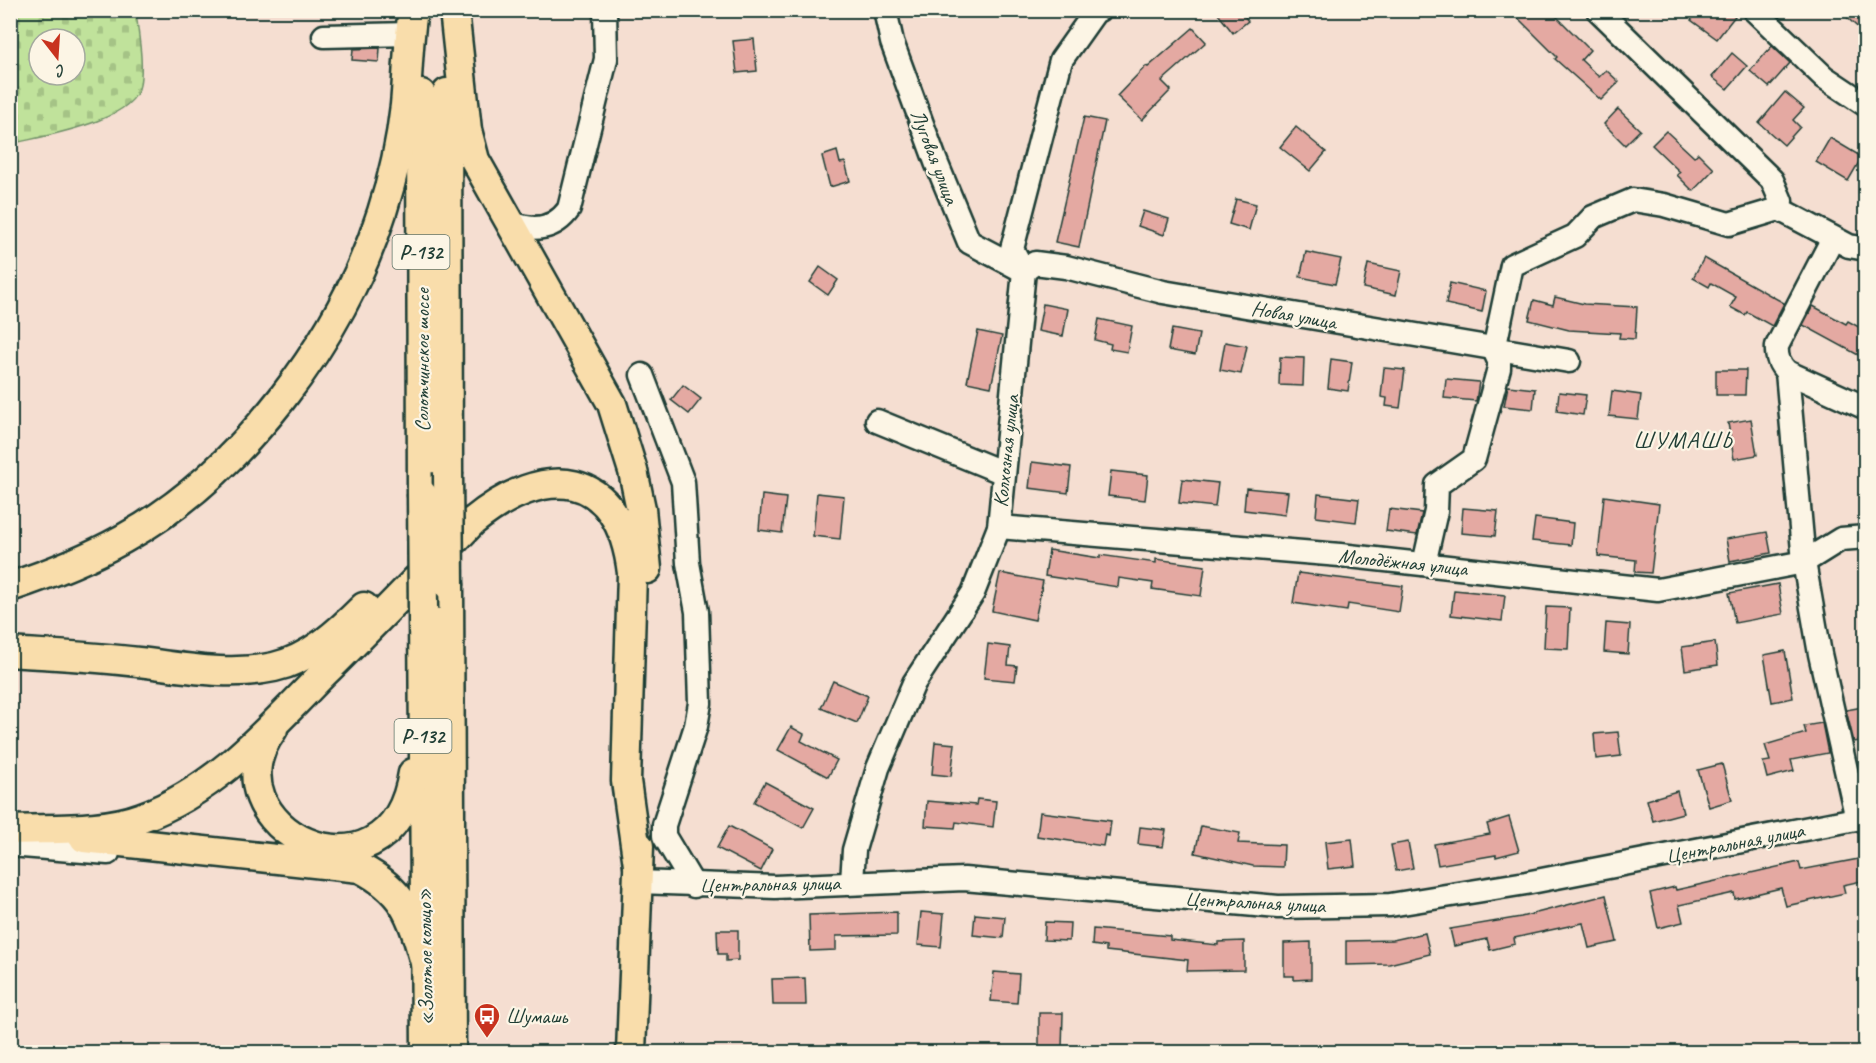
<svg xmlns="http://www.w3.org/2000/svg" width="1876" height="1063" font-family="Caveat,sans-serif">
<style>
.cemetery{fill:url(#cemetery-stones);stroke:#709068;stroke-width:1.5;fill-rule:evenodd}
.building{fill:#e4a9a2;stroke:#1f3d34;stroke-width:1.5}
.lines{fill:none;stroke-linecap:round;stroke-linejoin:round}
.minor-casing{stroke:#1f3d34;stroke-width:27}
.major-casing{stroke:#1f3d34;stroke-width:33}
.minor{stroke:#fcf5e5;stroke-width:22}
.major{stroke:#f9ddab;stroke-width:28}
.major-bridge-casing{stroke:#1f3d34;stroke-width:33;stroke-linecap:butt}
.major-bridge{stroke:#f9ddab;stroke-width:28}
.labels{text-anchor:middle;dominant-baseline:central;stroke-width:4.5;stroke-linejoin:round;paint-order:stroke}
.shield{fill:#fcf5e5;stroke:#617469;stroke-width:1.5}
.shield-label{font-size:20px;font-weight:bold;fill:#1f3d34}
.street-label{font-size:21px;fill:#1f3d34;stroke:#fcf5e5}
.poi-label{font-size:21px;fill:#1f3d34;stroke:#fcf5e5;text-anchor:start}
.quarter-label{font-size:24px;letter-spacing:1.5px;fill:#1f3d34;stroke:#fcf5e5}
</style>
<defs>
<pattern id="cemetery-stones" width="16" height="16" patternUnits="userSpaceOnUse" patternTransform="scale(1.5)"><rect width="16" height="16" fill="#c0e29b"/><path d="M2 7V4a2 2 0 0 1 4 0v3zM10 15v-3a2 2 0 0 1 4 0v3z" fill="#a5c386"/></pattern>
</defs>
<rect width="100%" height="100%" fill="#f5ded1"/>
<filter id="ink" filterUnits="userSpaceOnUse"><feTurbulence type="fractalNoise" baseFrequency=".0167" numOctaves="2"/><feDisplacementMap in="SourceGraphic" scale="12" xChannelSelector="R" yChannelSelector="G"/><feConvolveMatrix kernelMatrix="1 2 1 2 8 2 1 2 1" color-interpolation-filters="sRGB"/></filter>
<g filter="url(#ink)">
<path class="cemetery" d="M11 10 136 11C138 34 144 60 140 85 134 122 42 136 11 144ZM39 39H75V75H39Z"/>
<g class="building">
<polygon points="1215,10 1240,10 1248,21 1233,33"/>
<polygon points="1510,10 1550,10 1590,50 1581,60 1599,77 1606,70 1619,82 1601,100 1555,59 1557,57"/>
<polygon points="1699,10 1728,10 1735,16 1717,39 1691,20"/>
<polygon points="1839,10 1866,10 1866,35"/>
<polygon points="1193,28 1206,42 1162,81 1171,90 1142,120 1117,96 1146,66 1148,67"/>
<polygon points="754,39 757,71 737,73 733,41"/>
<polygon points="1772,46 1790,63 1769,87 1750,71"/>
<polygon points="380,48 379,62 352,60 353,49"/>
<polygon points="1732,53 1747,66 1727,89 1712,77"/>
<polygon points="1785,92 1804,108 1793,120 1800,127 1784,145 1759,123"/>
<polygon points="1618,109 1640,130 1625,145 1604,124"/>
<polygon points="1084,117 1105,121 1079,247 1055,242"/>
<polygon points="1296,127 1326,152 1310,171 1280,147"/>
<polygon points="1666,131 1694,157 1698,153 1714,169 1693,191 1677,175 1680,172 1652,145"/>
<polygon points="1830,138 1862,157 1848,181 1816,162"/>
<polygon points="837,151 840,163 845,162 850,181 830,187 822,156"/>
<polygon points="1236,199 1256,204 1249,230 1229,224"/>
<polygon points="1143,211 1169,219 1164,235 1138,226"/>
<polygon points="1306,252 1341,259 1335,284 1300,277"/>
<polygon points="1704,258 1784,303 1772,326 1747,312 1745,315 1730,307 1736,297 1711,283 1709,287 1693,278"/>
<polygon points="1368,264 1401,271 1396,295 1363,288"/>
<polygon points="820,267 838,280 828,295 810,282"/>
<polygon points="1450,283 1486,291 1482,312 1446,304"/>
<polygon points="1555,297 1584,304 1637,307 1635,339 1619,338 1620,333 1569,330 1529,320 1534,300 1553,305"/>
<polygon points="1043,304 1068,309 1063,336 1038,331"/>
<polygon points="1813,306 1846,324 1848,321 1866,331 1866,347 1860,356 1803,325"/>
<polygon points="1099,319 1132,326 1127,352 1110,349 1111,344 1095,340"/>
<polygon points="1172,329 1199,334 1195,355 1168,350"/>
<polygon points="978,331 1002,336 991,387 967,382"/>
<polygon points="1225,342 1247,346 1241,374 1220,370"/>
<polygon points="1280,357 1304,358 1303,386 1279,385"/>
<polygon points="1331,359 1352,362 1348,391 1328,388"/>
<polygon points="1384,368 1405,370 1400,408 1386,406 1387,398 1381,397"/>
<polygon points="1716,370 1746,370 1745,395 1716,395"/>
<polygon points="1446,379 1479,382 1476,401 1444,398"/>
<polygon points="683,385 701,399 689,414 671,400"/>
<polygon points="1508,386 1535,389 1533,409 1504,406"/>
<polygon points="1612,391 1641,395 1638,419 1609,416"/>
<polygon points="1559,392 1586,395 1583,415 1557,411"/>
<polygon points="1751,419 1757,455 1734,459 1728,423"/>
<polygon points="1032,462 1071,467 1068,493 1029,488"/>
<polygon points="1111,471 1148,475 1145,500 1108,496"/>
<polygon points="1182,479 1218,483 1215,507 1179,503"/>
<polygon points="1246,488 1288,492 1285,515 1244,510"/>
<polygon points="817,493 844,496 840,539 813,536"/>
<polygon points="1318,494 1359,499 1356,522 1316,517"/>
<polygon points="762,495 786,498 782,533 759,530"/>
<polygon points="1604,496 1659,504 1651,573 1635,572 1636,560 1598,556"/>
<polygon points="1463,508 1498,511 1495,536 1461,533"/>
<polygon points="1389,509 1422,513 1417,535 1386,531"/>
<polygon points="1535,518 1573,523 1571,545 1532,541"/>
<polygon points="1767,532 1771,553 1730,561 1726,539"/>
<polygon points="1049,550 1100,558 1100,555 1156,563 1156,559 1205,566 1201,596 1152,589 1153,583 1119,578 1118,587 1045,576"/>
<polygon points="1000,573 1043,581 1035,620 992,611"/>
<polygon points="1298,573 1403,586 1399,612 1348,604 1347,611 1293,603"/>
<polygon points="1778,584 1783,614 1735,623 1729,593"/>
<polygon points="1454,590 1505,595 1502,621 1451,615"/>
<polygon points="1546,607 1570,608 1568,649 1544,648"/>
<polygon points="1606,623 1630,625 1628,654 1604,652"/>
<polygon points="1715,642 1718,665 1685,670 1682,647"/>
<polygon points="988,644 1010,647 1008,665 1017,666 1015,681 984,678"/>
<polygon points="1785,651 1793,698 1772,702 1764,655"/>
<polygon points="833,681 868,696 857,723 821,708"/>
<polygon points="1863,707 1866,740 1854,742 1846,710"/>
<polygon points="1822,723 1828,753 1791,760 1794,771 1767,778 1763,762 1770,761 1765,745 1806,733 1804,726"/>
<polygon points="791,727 804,734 801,741 837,760 828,777 778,750"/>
<polygon points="1618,732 1621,756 1596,759 1594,734"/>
<polygon points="935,742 955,744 951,776 932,774"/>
<polygon points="1722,764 1732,800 1709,807 1698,770"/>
<polygon points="765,782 814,808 803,828 754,802"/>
<polygon points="1677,791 1683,813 1653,821 1647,800"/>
<polygon points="977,799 996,801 993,827 956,822 955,828 925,826 927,801 976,805"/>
<polygon points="1040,812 1111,821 1109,836 1105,835 1103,846 1037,836"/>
<polygon points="1509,817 1519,851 1496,857 1496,855 1438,865 1434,844 1490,834 1487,824"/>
<polygon points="729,826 772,849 761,871 717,848"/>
<polygon points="1201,826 1240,833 1238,843 1284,845 1283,867 1253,866 1195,853"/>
<polygon points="1140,827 1166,830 1163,847 1138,844"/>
<polygon points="1352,839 1355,866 1328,869 1325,842"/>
<polygon points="1408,842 1413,868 1396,871 1391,845"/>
<polygon points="1864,858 1866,880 1843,885 1845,893 1786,906 1781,888 1735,899 1734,893 1679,905 1683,922 1658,928 1650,893 1675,887 1676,890 1799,862 1801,870"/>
<polygon points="1606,895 1617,942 1589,948 1583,923 1514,938 1515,944 1490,950 1487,939 1454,946 1450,929 1521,917"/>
<polygon points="897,912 897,935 836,936 836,950 810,951 809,915"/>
<polygon points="921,912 944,914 941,947 918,945"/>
<polygon points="975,914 1005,917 1003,938 973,935"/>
<polygon points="1045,922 1070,923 1069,941 1044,940"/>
<polygon points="1093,929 1170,936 1170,940 1218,945 1218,942 1244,941 1244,970 1187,971 1188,960 1106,951 1106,947 1092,945"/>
<polygon points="717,930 738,930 738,960 726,961 726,954 718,954"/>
<polygon points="1425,933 1430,954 1389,964 1346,965 1346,941 1393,940"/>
<polygon points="1311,942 1311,979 1294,980 1294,976 1284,976 1284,943"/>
<polygon points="994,972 1019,974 1017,1003 991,1001"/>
<polygon points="805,978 806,1005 773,1005 772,979"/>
<polygon points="1039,1013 1063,1013 1062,1048 1039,1048"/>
</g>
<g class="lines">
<g class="minor-casing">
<g id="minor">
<polyline points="885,10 892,42 936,162 969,242 1024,271 1035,263 1066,267 1163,292 1569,361"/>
<polyline points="1598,10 1772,180 1781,201 1779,209"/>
<polyline points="1754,10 1824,77 1866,105"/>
<polyline points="324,36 410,34"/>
<path d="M512 223C534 232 555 229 569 209L606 59 605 10"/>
<path d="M1833 238 1777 346C1776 357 1779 364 1787 372L1804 562 1820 654 1857 819"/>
<polyline points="1787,372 1866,408"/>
<polyline points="642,375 683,482 688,563 697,612 700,703 696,726 664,825 664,836 694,886"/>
<polyline points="877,421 1004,473"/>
<polyline points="999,527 1340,555 1658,590 1804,562 1841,539 1866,537"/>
<polyline points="1424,564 1436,511 1437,485 1474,459 1499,368 1499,361 1494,350 1512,265 1575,236 1593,217 1633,200 1664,205 1729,224 1779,209 1849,246 1866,249"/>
<polyline points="10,845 108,853"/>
<polyline points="638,882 775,887 964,879 1278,907 1390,905 1526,883 1866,817"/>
<polyline points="852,882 854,850 878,768 914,683 973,593 999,527 1024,271 1012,249 1061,60 1095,12 1099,10"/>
</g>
</g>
<g class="major-casing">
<g id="major">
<polyline points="454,10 467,130 475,160 612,404 633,471 641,509 647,569"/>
<polyline points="447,93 448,472"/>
<polyline points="421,94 422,494"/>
<polyline points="449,586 451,1052"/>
<path d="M10 587C49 574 87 559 123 539 241 474 342 339 382 212 393 178 401 141 405 105 408 74 408 42 413 10"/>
<polyline points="423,609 426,1052"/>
<path d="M10 652C53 655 96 657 138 662 183 667 229 677 274 667 310 659 339 632 364 607"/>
<path d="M273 729C200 826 390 920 413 773"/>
<path d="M10 830C52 828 102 832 142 817 215 791 269 729 322 675 373 625 423 573 472 522 545 462 619 467 632 573L626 781 638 865"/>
<path d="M84 838 360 868C407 892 412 918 426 966"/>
<polyline points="631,1052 639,846"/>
</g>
</g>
<use href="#minor" class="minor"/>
<use href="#major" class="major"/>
<g class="major-bridge-casing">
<g id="major-bridge">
<polyline points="448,472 449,586"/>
<polyline points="422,494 423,609"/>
</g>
</g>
<use href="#major-bridge" class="major-bridge"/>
</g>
</g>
<defs>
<g id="bus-pin" transform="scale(1.35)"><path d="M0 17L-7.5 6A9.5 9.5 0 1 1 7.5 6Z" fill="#c8321e" stroke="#fcf5e5"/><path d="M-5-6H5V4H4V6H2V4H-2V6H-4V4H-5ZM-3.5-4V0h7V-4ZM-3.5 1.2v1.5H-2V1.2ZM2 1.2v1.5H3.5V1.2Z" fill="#fff"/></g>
</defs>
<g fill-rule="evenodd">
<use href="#bus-pin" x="487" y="1016"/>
</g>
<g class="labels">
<g class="shield">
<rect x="392.5" y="235" width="57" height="34" rx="4.5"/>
<rect x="394.5" y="719" width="57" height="34" rx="4.5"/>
</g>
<g class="shield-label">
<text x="421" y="252">Р-132</text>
<text x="423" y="736">Р-132</text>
</g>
<g class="street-label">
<text transform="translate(935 157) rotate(69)">Луговая улица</text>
<text transform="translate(1294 315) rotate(10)">Новая улица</text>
<text transform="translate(422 360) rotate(-90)">Солотчинское шоссе</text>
<text transform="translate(1006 451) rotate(-84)">Колхозная улица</text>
<text transform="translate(1403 562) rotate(6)">Молодёжная улица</text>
<text transform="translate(1735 843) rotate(-11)">Центральная улица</text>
<text transform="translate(770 884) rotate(-1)">Центральная улица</text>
<text transform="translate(1255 902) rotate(3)">Центральная улица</text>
<text transform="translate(425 957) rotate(-91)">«Золотое кольцо»</text>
</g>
<g class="poi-label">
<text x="506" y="1016">Шумашь</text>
</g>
<g class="quarter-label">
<text x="1683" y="440">ШУМАШЬ</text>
</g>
</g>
<rect width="1876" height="1063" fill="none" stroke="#fcf5e5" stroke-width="36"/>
<rect x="18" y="18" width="1840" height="1027" fill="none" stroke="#1f3d34" stroke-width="2" filter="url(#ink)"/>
<g transform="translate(57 57) rotate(163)"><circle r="28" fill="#fcf5e5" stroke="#a4ab9e" stroke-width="1.5"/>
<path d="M0-4.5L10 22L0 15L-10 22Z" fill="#c8321e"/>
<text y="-9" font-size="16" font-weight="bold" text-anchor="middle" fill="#1f3d34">С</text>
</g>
</svg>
